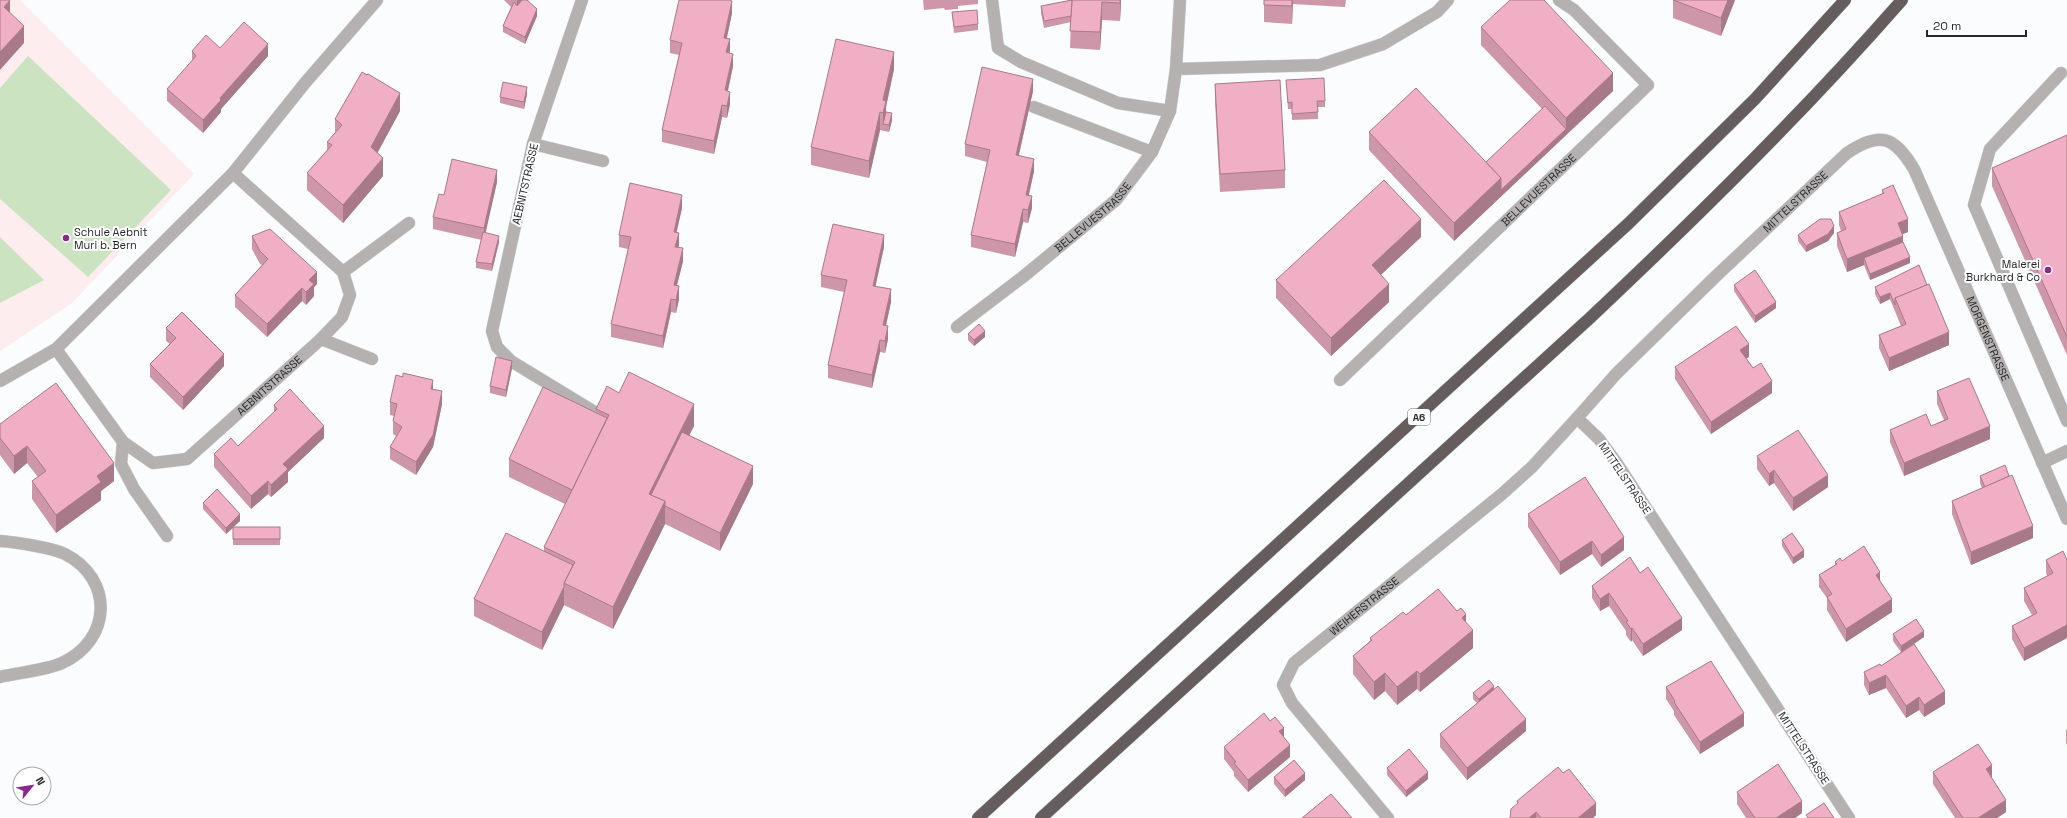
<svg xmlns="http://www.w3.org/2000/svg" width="2067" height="818" font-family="'Space Grotesk',sans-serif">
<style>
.education{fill:#fdedef}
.green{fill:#cbe3c1}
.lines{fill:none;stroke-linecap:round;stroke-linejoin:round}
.service-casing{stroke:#d4d6d8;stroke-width:13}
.minor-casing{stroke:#d4d6d8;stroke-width:13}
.motorway-casing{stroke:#d4d6d8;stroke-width:13}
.service{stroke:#b5b1b1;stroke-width:12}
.minor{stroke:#b5b1b1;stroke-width:12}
.motorway{stroke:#655d5d;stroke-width:12}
.wall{fill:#ce96a9}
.shaded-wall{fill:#a87a89}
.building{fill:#f0afc4;stroke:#a87a89}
.poi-dot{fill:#8a278f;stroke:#fff;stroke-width:1.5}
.labels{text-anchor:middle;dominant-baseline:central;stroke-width:4;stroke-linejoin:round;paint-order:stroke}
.shield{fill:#fff;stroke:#67686a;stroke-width:1}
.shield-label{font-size:10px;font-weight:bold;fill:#26282a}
.street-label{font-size:11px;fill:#26282a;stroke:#fff}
.poi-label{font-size:11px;fill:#26282a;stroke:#fff;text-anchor:start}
</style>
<rect width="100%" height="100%" fill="#fafcfe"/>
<polygon class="education" points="0,0 20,0 194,174 72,303 0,351"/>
<g class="green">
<polygon points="28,56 171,190 88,277 0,199 0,88"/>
<polygon points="0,237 44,280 0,303"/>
</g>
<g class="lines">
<g class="service-casing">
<g id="service">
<polyline points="582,0 533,144 492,331 497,347 511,361 598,414"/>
<polyline points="992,0 998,48 1021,62 1118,103 1170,111"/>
<polyline points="2061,73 1990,149 1974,205 2067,421"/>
<polyline points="1034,107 1152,152"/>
<polyline points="533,144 603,161"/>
<polyline points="343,272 409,223"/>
<polyline points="321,339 372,359"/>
<polyline points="123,442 121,464 134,489 167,536"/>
<polyline points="2042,463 2067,451"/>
<path d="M0 541C15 542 53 548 65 554 114 579 112 640 62 663 47 670 17 673 0 677"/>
</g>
</g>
<g class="minor-casing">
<g id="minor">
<polyline points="1176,69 1320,65 1383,44 1437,12 1448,0"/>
<path id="s1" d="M957 327 1024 276 1116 200 1152 152 1170 111 1176 69 1180 0"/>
<path id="s2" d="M56 349 123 442 153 463 187 459 321 339 342 317 350 295 343 272 233 173"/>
<path id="s3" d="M1340 380 1648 85 1574 10 1559 0"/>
<polyline points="0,381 56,349 233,173 305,83 377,0"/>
<path id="s4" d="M1388 818 1292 703 1283 685 1294 663 1502 494 1532 467 1577 418"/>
<path id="s5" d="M1849 818 1616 462 1599 439 1577 418 1616 374 1715 277 1847 153C1880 131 1894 136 1914 169L2067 519"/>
</g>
</g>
<g class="motorway-casing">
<g id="motorway">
<polyline points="978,818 1629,223 1755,99 1845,0"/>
<path d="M1041 818 1591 317C1699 215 1804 112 1902 0"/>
</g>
</g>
<use href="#service" class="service"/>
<use href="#minor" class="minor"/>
<use href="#motorway" class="motorway"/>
</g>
<g class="wall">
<polygon points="504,0 528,0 537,16 525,44 503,32 503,26 511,7"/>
<polygon points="923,0 978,0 978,4 958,6 958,9 945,10 944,8 924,10"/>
<polygon points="1071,0 1121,0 1120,21 1102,20 1100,50 1070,48 1071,22 1044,28 1041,13 1041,6"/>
<polygon points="1264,0 1346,0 1345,7 1293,4 1292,24 1264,22"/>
<polygon points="1673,0 1735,0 1721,36 1673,18"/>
<polygon points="952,12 978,24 978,30 954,33"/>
<polygon points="732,13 727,38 730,51 729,53 733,66 728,91 730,104 727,118 722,117 714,154 662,142 662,130 679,55 670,53 670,40"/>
<polygon points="1481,27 1613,91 1454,241 1369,150 1369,132 1486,162 1542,109 1481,45"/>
<polygon points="220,48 268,56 221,109 221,112 203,133 167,101 167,89 192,61 192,51"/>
<polygon points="894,69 886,107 886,112 892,120 889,132 880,130 869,178 811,165 811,147"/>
<polygon points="1286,80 1325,101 1325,107 1318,107 1318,119 1292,120 1292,109 1288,109"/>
<polygon points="1215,84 1285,170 1285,188 1220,192 1215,102"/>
<polygon points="1033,91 1019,155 1034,171 1029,195 1032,208 1028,223 1023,222 1015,257 971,247 971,235 987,162 965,156 965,144"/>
<polygon points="527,94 524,109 500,103 500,97"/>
<polygon points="400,111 377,153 383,176 343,223 307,190 307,173 327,150 327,142 335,133 335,119"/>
<polygon points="2067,135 2067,355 1992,186 1992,168"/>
<polygon points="497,182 485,233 499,242 492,271 476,268 476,262 482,240 433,229 433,217 444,195"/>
<polygon points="1882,190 1908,232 1902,234 1903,242 1910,263 1870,280 1864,265 1847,272 1837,246 1837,233 1841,231 1839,225 1839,212 1882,194"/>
<polygon points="682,208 676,232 679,245 678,247 683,261 677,285 679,299 676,313 671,312 663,348 611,337 611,324 628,249 619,247 619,235"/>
<polygon points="1834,233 1828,241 1806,252 1798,241 1798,235"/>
<polygon points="252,236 317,284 314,287 314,296 306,305 302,301 267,337 235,307 235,295 262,265 260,264 252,249"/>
<polygon points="1421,237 1381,275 1389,302 1331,356 1276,298 1276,280"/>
<polygon points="884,247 875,286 891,302 886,326 888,339 885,353 880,352 872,388 828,378 828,365 844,292 821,287 821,275"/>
<polygon points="1919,265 1949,345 1889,371 1879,348 1879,335 1901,326 1890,299 1880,304 1875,294 1875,287"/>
<polygon points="1734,285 1776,308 1755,323 1734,291"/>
<polygon points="166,328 224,366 183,410 150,377 150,364 170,344 166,341"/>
<polygon points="968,334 985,337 974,346 968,340"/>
<polygon points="1749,357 1746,358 1753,368 1772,393 1711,434 1675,379 1675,367"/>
<polygon points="512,368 506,397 490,393 490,386"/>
<polygon points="433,389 442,404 433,447 416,475 390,459 390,447 396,436 393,434 393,421 394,416 390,415 390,402"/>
<polygon points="1937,391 1990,439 1904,476 1890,442 1890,430 1931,426 1944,420 1937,404"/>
<polygon points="619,393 694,426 689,435 753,484 720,551 665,524 613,629 564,605 542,650 474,616 474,599 544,551 544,547 565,504 509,477 509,459 596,413 596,409"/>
<polygon points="274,405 324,438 288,472 288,482 271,497 268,494 251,509 214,467 214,454 238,446 274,412"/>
<polygon points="0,424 114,481 101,491 101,500 56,533 32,499 32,481 38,477 27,463 14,474 0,455"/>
<polygon points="1757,456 1828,487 1793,511 1774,483 1769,486 1757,469"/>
<polygon points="1980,476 2033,538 1971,565 1952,514 1952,501 1982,488 1980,483"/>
<polygon points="203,503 240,521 233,527 280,527 280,545 233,545 233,528 226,534 203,509"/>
<polygon points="1528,514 1624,550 1601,567 1592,554 1560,575 1528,527"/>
<polygon points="1782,540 1804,557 1793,564 1782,546"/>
<polygon points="2046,560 2067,560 2067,638 2024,661 2012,639 2012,626 2032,615 2024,601 2024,588 2047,576 2046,573"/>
<polygon points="1842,561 1880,582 1892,612 1846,642 1827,610 1827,598 1819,587 1819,575 1835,565 1835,562"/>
<polygon points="1640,573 1682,630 1643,656 1632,640 1631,642 1626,635 1626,631 1609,606 1600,611 1592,598 1592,586"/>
<polygon points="1457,611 1466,622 1473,648 1420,692 1417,689 1397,705 1385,691 1374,700 1353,674 1353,656 1370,641 1370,638 1406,615"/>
<polygon points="1893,634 1924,637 1914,644 1945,704 1924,717 1919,710 1906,718 1886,688 1869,695 1864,685 1864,672 1881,666 1901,652 1893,641"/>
<polygon points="1666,687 1744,726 1700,754 1674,715 1674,711 1666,699"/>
<polygon points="1494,689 1526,731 1467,780 1440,747 1440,734 1477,703 1473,699 1473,693"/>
<polygon points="2067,729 2067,745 2066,743 2066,730"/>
<polygon points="1284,737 1290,757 1248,792 1234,776 1234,772 1224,759 1224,747"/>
<polygon points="1387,768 1428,779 1406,797 1387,775"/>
<polygon points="1933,772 1992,778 2006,812 1997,818 1955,818 1933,784"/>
<polygon points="1274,777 1305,780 1285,797 1274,784"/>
<polygon points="1737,792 1802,813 1795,818 1746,818 1737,804"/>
<polygon points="1517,801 1596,815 1593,818 1510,818 1517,804"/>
</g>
<g class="shaded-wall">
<polygon points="10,0 10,18 4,7"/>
<polygon points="517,0 528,0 517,12"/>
<polygon points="1120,0 1121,0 1120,21"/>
<polygon points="1292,0 1293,0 1292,24"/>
<polygon points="1728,0 1735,0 1721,36 1721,18"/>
<polygon points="732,1 732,13 724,50 724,38"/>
<polygon points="1102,2 1102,20 1100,50 1100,32"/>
<polygon points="537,9 537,16 525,44 525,37"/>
<polygon points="24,26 24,43 0,70 0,52"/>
<polygon points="730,39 730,51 726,65 726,52"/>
<polygon points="268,44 268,56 221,109 221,112 203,133 203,120 220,98"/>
<polygon points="894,52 894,69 886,107 886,118 883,124 883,100"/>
<polygon points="733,54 733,66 725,103 725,90"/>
<polygon points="1613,73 1613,91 1566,135 1566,118"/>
<polygon points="1033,79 1033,91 1016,167 1016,155"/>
<polygon points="527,87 527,94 524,109 524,102"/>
<polygon points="730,92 730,104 727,118 727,106"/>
<polygon points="400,93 400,111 371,165 371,147"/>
<polygon points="722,105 722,117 714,154 714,141"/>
<polygon points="880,112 880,130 869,178 869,161"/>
<polygon points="892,113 892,120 889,132 889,125"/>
<polygon points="1566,129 1566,135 1454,241 1454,223 1501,178"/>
<polygon points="383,158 383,176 343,223 343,205"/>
<polygon points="1034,159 1034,171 1026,207 1026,195"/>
<polygon points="497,170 497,182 484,240 484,228"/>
<polygon points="682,195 682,208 674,244 674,232"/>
<polygon points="1032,196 1032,208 1028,223 1028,210"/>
<polygon points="1023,209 1023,222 1015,257 1015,244"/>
<polygon points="1421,219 1421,237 1372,283 1372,265"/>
<polygon points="1908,219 1908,232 1898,236 1898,223"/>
<polygon points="1834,226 1834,233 1828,241 1806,252 1806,246"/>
<polygon points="679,233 679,245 675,259 675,247"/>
<polygon points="884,235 884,247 873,298 873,286"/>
<polygon points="499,236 499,242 492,271 492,264"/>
<polygon points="1903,236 1903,248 1864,258 1864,265 1847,272 1847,259"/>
<polygon points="683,248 683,261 674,297 674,285"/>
<polygon points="1910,257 1910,263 1870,280 1870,274"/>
<polygon points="317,272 317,284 314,287 314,296 306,305 306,292 309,280"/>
<polygon points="1389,284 1389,302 1331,356 1331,338"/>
<polygon points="679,286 679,299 676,313 676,300"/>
<polygon points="302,288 302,301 267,337 267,324"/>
<polygon points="891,289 891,302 883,338 883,325"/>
<polygon points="1890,293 1890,299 1880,304 1880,297"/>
<polygon points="671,299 671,312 663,348 663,336"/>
<polygon points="1776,302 1776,308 1755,323 1755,316"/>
<polygon points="888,326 888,339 885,353 885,341"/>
<polygon points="985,331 985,337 974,346 974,340"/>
<polygon points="1949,332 1949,345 1889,371 1889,358"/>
<polygon points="880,340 880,352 872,388 872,375"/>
<polygon points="1749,344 1749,357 1740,362 1740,350"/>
<polygon points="224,354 224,366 183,410 183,397"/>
<polygon points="512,361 512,368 506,397 506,390"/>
<polygon points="433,380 433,393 431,389"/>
<polygon points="1772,381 1772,393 1711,434 1711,422"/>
<polygon points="442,391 442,404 433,447 416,475 416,462"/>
<polygon points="694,404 694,426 656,502 649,494"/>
<polygon points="324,426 324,438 288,472 288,482 271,497 271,485 283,464"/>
<polygon points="1990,426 1990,439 1904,476 1904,463"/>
<polygon points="27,446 27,463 14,474 14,456"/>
<polygon points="114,463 114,481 101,491 101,500 56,533 56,515 97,476"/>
<polygon points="753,466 753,484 720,551 720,533"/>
<polygon points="1774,470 1774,483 1769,486 1769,474"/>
<polygon points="1828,475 1828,487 1793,511 1793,498"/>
<polygon points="268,481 268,494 251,509 251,496"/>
<polygon points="665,501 665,524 613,629 613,607"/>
<polygon points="240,514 240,521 226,534 226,528"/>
<polygon points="2033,526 2033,538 1971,565 1971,552"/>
<polygon points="1624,537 1624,550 1601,567 1601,555"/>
<polygon points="1592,541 1592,554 1560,575 1560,562"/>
<polygon points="1804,550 1804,557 1793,564 1793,558"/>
<polygon points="1880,572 1880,585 1876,575"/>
<polygon points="564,587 564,605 542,650 542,632"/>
<polygon points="1609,593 1609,606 1600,611 1600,599"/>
<polygon points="1892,599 1892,612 1846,642 1846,629"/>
<polygon points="1466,614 1466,632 1462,618"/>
<polygon points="1682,618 1682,630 1643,656 1643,644"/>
<polygon points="2067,625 2067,638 2024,661 2024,648"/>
<polygon points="1632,628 1632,640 1631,642 1631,629"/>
<polygon points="1473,630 1473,648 1420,692 1420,674"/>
<polygon points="1924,631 1924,637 1901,652 1901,646"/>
<polygon points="1417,671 1417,689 1397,705 1397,687"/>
<polygon points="1385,673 1385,691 1374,700 1374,682"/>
<polygon points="1886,675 1886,688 1869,695 1869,683"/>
<polygon points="1494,686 1494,692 1479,705 1479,699"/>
<polygon points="1945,691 1945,704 1924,717 1924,705"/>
<polygon points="1919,697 1919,710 1906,718 1906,706"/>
<polygon points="1744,713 1744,726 1700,754 1700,742"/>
<polygon points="1526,719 1526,731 1467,780 1467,768"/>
<polygon points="1284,728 1284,740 1279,731"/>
<polygon points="1290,745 1290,757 1248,792 1248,780"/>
<polygon points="1992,765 1992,778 1986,769"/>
<polygon points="1428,772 1428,779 1406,797 1406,791"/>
<polygon points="1305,773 1305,780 1285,797 1285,790"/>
<polygon points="2006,800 2006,812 1997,818 1978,818"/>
<polygon points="1802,801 1802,813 1795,818 1776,818"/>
<polygon points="1596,803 1596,815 1593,818 1578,818"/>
<polygon points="1536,812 1536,818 1529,818"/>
</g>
<g class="building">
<polygon points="0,0 10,0 4,7 24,26 0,52"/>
<polygon points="522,0 527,0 537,9 525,37 503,26 514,2 517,6"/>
<polygon points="679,0 730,0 732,1 724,38 730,39 726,52 733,54 725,90 730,92 727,106 722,105 714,141 662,130 682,43 670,40"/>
<polygon points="1072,0 1120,0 1120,3 1102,2 1100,32 1070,31"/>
<polygon points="1072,0 1071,16 1044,21 1041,6"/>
<polygon points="1264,0 1292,0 1292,6 1264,5"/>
<polygon points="1510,0 1544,0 1613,73 1566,118 1481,27"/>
<polygon points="1673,0 1728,0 1721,18"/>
<polygon points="977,10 978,24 954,27 952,12"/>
<polygon points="244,22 268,44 220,98 221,100 203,120 167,89 196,56 192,51 206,35 220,48"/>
<polygon points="836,39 894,52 883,100 886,101 883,113 880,112 869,161 811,147"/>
<polygon points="982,67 1033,79 1016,155 1034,159 1026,195 1032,196 1028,210 1023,209 1015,244 971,235 990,150 965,144"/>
<polygon points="362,72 367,75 368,74 400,93 371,147 383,158 343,205 307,173 332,145 327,142 342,125 335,119"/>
<polygon points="1324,78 1325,101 1317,101 1318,112 1292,114 1292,102 1288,103 1286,80"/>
<polygon points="1280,80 1285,170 1220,174 1215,84"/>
<polygon points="503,82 527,87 524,102 500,97"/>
<polygon points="1416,88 1501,178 1454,223 1369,132"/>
<polygon points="1545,106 1566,129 1501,190 1501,178 1486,162"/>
<polygon points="886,112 892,113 889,125 883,124"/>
<polygon points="2067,135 2067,337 1992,168"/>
<polygon points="452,159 497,170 484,228 433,217 439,194 444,195"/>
<polygon points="1384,180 1421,219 1372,265 1389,284 1331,338 1276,280"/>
<polygon points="630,183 682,195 674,232 679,233 675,247 683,248 674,285 679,286 676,300 671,299 663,336 611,324 631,237 619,235"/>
<polygon points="1893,185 1908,219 1898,223 1903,236 1847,259 1837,233 1846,229 1839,212 1884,193 1882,190"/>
<polygon points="1820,219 1831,219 1834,226 1828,234 1806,246 1798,235"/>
<polygon points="833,224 884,235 873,286 891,289 883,325 888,326 885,341 880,340 872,375 828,365 847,280 821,275"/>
<polygon points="270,229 317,272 309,280 314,284 306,292 302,288 267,324 235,295 268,259 260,251 252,236"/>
<polygon points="483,232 499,236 492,264 476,262"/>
<polygon points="1903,242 1910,257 1870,274 1864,258"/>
<polygon points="1919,265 1927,285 1895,298 1895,305 1890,293 1880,297 1875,287"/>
<polygon points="1755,270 1776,302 1755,316 1734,285"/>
<polygon points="1929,284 1949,332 1889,358 1879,335 1906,324 1895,298"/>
<polygon points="182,312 224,354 183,397 150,364 176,338 166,328"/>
<polygon points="979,324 985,331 974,340 968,334"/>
<polygon points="1736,326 1749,344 1740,350 1753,368 1761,363 1772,381 1711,422 1675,367"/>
<polygon points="496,357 512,361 506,390 490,386"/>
<polygon points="629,372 694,404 649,494 665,501 613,607 564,583 575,562 544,547 609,415 596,409 607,386 619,393"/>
<polygon points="403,373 433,380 431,389 442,391 433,435 416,462 390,447 402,427 393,421 397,404 390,402 396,375 403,377"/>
<polygon points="1969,378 1990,426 1904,463 1890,430 1926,414 1931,426 1948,419 1937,391"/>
<polygon points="56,383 114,463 97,476 101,482 56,515 32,481 46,471 27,446 14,456 0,438 0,424"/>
<polygon points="543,387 607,418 572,490 509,459"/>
<polygon points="290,389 324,426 283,464 288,469 271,485 268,481 251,496 214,454 231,438 238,446 277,409 274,405"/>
<polygon points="1798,430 1828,475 1793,498 1774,470 1769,474 1757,456"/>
<polygon points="682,432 753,466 720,533 665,506 665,501 651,495"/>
<polygon points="2005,465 2009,476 1985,487 1980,476"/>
<polygon points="2012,475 2033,526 1971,552 1952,501"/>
<polygon points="1585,477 1624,537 1601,555 1592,541 1560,562 1528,514"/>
<polygon points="217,489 240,514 226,528 203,503"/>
<rect x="233" y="527" width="47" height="12"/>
<polygon points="506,533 573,565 564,583 564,587 542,632 474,599"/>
<polygon points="1792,533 1804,550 1793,558 1782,540"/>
<polygon points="1864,546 1880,572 1876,575 1892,599 1846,629 1827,597 1832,594 1819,575 1837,564 1835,562 1840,558 1842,561"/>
<polygon points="2063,551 2067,560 2067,625 2024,648 2012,626 2037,613 2024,588 2053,573 2046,560"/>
<polygon points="1630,557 1640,573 1648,567 1682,618 1643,644 1632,628 1631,629 1626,622 1628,621 1609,593 1600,599 1592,586"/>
<polygon points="1438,589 1457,611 1461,608 1466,614 1462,618 1473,630 1420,674 1417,671 1397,687 1385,673 1374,682 1353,656 1372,640 1370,638 1403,612 1406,615"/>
<polygon points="1916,619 1924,631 1901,646 1893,634"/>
<polygon points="1914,644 1945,691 1924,705 1919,697 1906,706 1886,675 1869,683 1864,672 1880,664 1881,666"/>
<polygon points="1711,661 1744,713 1700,742 1674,702 1675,701 1666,687"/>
<polygon points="1489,680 1494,686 1479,699 1473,693"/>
<polygon points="1498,686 1526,719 1467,768 1440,734"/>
<polygon points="1264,713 1270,721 1275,717 1284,728 1279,731 1290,745 1248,780 1234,763 1236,762 1224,747"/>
<polygon points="1978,744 1992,765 1986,769 2006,800 1978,818 1963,818 1933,772"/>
<polygon points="1409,749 1428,772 1406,791 1387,768"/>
<polygon points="1294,760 1305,773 1285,790 1274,777"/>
<polygon points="1778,764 1802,801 1776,818 1755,818 1737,792"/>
<polygon points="1558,767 1563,773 1569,769 1596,803 1578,818 1541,818 1536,812 1529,818 1510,818 1511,809 1518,803 1517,801"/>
<polygon points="1331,794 1352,818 1302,818"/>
<polygon points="1824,803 1834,818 1808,818 1806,815"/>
</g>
<g class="poi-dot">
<circle cx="66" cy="238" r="4"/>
<circle cx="2048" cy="270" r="4"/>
</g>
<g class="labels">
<rect class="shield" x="1408" y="409" width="22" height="16" rx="3"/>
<g class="shield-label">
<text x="1419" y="417">A6</text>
</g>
<g class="street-label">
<text transform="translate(525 184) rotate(-77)">AEBNITSTRASSE</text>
<text stroke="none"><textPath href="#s3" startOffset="275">BELLEVUESTRASSE</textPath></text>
<text stroke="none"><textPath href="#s5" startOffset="792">MITTELSTRASSE</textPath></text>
<text stroke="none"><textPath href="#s1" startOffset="175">BELLEVUESTRASSE</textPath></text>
<text stroke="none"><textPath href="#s5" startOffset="1131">MORGENSTRASSE</textPath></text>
<text stroke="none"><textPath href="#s2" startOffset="296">AEBNITSTRASSE</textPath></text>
<text transform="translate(1625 478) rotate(56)">MITTELSTRASSE</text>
<text stroke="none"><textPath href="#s4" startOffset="285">WEIHERSTRASSE</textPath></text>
<text transform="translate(1804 748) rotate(57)">MITTELSTRASSE</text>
</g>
<g class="poi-label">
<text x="74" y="232">Schule Aebnit<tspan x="74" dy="13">Muri b. Bern</tspan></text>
<text x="2040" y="264" text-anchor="end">Malerei<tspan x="2040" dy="13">Burkhard &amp; Co</tspan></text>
</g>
</g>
<g transform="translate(32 786) rotate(60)"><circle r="19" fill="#ffffff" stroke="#a8a9aa"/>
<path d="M0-3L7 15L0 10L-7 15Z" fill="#8a278f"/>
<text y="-6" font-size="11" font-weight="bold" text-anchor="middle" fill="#26282a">N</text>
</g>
<path d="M1927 30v6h99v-6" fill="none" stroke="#26282a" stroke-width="2"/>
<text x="1933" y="30" font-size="12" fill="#26282a" stroke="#ffffff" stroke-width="3" paint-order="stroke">20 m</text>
</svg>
